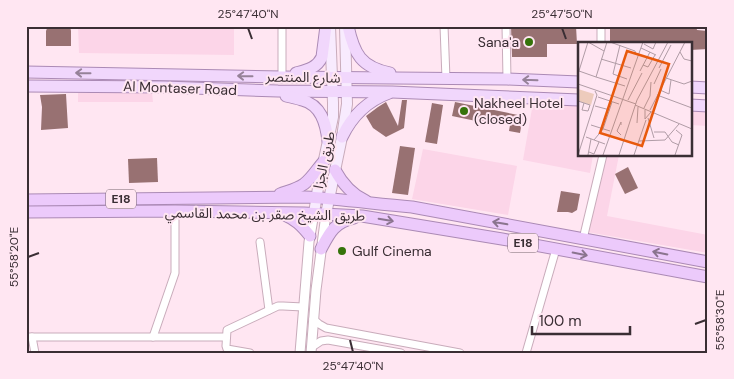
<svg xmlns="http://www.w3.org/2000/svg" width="734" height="379" font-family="'DM Sans','Noto Sans Arabic',sans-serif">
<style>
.built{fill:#fcd5e8}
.building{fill:#987172}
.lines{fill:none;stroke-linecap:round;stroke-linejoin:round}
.minor-casing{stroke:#c9acbb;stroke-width:9}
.tertiary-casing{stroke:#c9acbb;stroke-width:11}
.secondary-casing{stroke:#c9acbb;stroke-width:12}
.primary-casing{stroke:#ab8ab5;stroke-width:13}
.trunk-casing{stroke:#ab8ab5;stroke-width:13}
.minor{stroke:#fff;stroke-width:7}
.tertiary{stroke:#fff;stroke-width:9}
.secondary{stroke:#f8ebfe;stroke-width:10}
.primary{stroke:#f1d7fc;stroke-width:11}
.trunk{stroke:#eccafb;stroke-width:11}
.oneway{stroke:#968298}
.oneway2{stroke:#8a748e}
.ticks{fill:none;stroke:#3a2e34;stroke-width:2}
.poi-dot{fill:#35730a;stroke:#ffe6f2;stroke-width:2}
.labels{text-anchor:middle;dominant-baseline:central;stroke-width:4;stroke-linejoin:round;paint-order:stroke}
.shield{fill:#ffe6f2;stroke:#75656d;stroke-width:1}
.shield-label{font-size:12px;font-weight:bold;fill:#3a2e34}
.poi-label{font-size:14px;fill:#3a2e34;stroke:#ffe6f2;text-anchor:start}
.street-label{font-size:14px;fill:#3a2e34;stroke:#ffe6f2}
.inset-road{fill:none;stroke:#b09ca6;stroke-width:1}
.view{fill:#e8590c;fill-opacity:0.15;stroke:#e8590c;stroke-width:2.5}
.inset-edge{fill:none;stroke:#3a2e34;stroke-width:2.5}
.neatline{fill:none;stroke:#3a2e34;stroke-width:2}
.ticks-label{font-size:12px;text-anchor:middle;fill:#3a2e34}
</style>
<rect width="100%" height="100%" fill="#ffe6f2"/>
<g class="built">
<polygon points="78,26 234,26 234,55 79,53"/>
<polygon points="78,93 152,93 153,102 78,102"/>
<polygon points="533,103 579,105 579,155 593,155 590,173 523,160"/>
<polygon points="690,103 708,103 708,126 690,125"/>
<polygon points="423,149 517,166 508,215 412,199"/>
<polygon points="602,155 619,155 607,216 708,235 708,253 587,232"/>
</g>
<g class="building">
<polygon points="48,26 70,26 71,31 71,46 46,46 46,31"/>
<polygon points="511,26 576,26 577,44 547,44 547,57 512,57"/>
<polygon points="656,26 696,26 697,30 708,31 708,49 690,50 690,44 610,44 610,29 656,27"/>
<polygon points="66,94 68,128 41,130 42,107 40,95"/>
<polygon points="402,100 407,100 404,128 386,137 373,128 366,116 378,107 386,102 398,126"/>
<polygon points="455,102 523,116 520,133 509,131 510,125 497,123 496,125 476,122 476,121 452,116"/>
<polygon points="432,103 443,105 437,144 425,142"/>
<polygon points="400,146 415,148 408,195 392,193"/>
<polygon points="157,158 158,182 129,183 128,159"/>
<polygon points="628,167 638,188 625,194 615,174"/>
<polygon points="561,191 580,194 577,210 572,213 568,212 557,212"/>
</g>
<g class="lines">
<g class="minor-casing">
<g id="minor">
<polyline points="444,26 446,79"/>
<polyline points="506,26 507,79"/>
<polyline points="601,26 601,44"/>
<polyline points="282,77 282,26"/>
<polyline points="583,239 603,155"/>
<polyline points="260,242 269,310"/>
<polyline points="313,319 319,324 326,328 460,353"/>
<polyline points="26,337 226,337"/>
<polyline points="32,337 35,353"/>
<polyline points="153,337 175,273 175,211"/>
<polyline points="312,347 321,341 328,340 401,353"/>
<polyline points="250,353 227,349 226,346 227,330 278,306 283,306 303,307"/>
<polyline points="526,353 556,249"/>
</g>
</g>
<g class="tertiary-casing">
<g id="tertiary">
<polyline points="300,353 309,242 314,213"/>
<polyline points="311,353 316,290 326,214"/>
</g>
</g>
<g class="secondary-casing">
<g id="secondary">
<polyline points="314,213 318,188 333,117 333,103 330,26"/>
<polyline points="326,214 342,137 347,104 345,26"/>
</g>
</g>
<g class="primary-casing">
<g id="primary">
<path d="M348 26C354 54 361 67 390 73"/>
<polyline points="26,72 282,77 507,79 579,82"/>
<path d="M296 73C307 70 317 68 322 57L326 26"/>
<polyline points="26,86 164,87 278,91 392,92 579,100"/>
<polyline points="690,87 708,88"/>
<path d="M286 96C291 97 296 98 302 100 321 105 326 123 328 141"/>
<polyline points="690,105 708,106"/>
<path d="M342 137C352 116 367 101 389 93"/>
</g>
</g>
<g class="trunk-casing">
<g id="trunk">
<path d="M335 170C342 183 351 194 366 201"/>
<path d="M280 194C288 191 297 189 304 184 312 178 317 169 324 161"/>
<path d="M26 200 305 197C341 199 376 204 412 207L708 262"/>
<polyline points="26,212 175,211 304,213 362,216 502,239 708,277"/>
<path d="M283 214C296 220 301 225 310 236"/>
<path d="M321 249C330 232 334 223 354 218"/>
</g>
</g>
<use href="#minor" class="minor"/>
<use href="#tertiary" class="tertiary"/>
<use href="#secondary" class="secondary"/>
<use href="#primary" class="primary"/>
<use href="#trunk" class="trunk"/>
</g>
<defs><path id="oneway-shaft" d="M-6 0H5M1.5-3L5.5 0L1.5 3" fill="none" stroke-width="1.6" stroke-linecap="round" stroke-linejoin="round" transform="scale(1.25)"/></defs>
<g class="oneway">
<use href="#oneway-shaft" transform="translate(83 73) rotate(-179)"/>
<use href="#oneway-shaft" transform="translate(245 76) rotate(-179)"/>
<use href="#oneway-shaft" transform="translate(530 80) rotate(-178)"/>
</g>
<g class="oneway2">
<use href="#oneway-shaft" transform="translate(386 220) rotate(10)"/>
<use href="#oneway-shaft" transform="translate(500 223) rotate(-170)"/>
<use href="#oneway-shaft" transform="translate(660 253) rotate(-169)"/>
<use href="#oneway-shaft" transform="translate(580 254) rotate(11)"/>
</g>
<path class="ticks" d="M248 28 252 39M562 28 566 39M28 257 39 253M695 324 706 320M350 340 353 352"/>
<g class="poi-dot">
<circle cx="529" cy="42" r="5"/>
<circle cx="464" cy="111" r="5"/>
<circle cx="342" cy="251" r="5"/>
</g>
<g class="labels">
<g class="shield">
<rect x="106" y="189.5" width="30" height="19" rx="4"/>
<rect x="508" y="233.5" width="30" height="19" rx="4"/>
</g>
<g class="shield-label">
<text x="121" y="199">E18</text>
<text x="523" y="243">E18</text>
</g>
<g class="poi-label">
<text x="519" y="42" text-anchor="end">Sana'a</text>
<text x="474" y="103">Nakheel Hotel<tspan x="474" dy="16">(closed)</tspan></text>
<text x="352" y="251">Gulf Cinema</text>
</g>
<g class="street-label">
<text transform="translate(303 77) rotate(1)">شارع المنتصر</text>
<text transform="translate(180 88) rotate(2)">Al Montaser Road</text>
<text transform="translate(324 160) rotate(-78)">طريق الجزا</text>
<text transform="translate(265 214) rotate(1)">طريق الشيخ صقر بن محمد القاسمي</text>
</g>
</g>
<g transform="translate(578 42)">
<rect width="114" height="114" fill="#ffe6f2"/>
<path d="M0 47 16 52 13 63 0 59Z" fill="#edcbbc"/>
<path class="inset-road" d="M10 0 26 9M32 0 57 9 58 12M66 2 75 7 78 0M42 3 35 32 49 37M63 6 78 13M102 10 106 17 114 19M23 17 53 26M65 23 70 25 77 13M81 26 93 3M1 29 18 35 29 0M62 29 72 10M0 32 10 0M18 35 47 44M88 36 106 42 114 39M0 42 58 62M76 42 83 27M82 48 91 52 93 38M79 53 114 66M20 55 41 62M50 58 64 31M0 59 12 63 10 69 4 68 6 61M57 63 114 87M17 64 32 68M66 66 72 54 73 40M67 68V77L73 70M72 68 107 0M70 76 76 96M59 81 60 65M13 83 32 89M76 90H87L94 100 101 103M43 93 39 89 43 80V83M8 95 27 102M16 98 25 87 34 60M61 99 87 98 101 82M11 110 16 112 21 100M0 113 19 53 17 49M10 113 13 97M25 113 65 0M41 113 59 58 90 0M56 113 68 78M97 113 104 93 98 88"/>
<path class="view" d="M49 9 91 22 64 104 22 91Z"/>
<rect width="114" height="114" class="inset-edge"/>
</g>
<rect width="734" height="379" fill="none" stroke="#ffe6f2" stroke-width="55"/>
<path d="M532 326v8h98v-8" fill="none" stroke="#3a2e34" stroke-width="2.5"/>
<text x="539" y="326" font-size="15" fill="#3a2e34" stroke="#ffe6f2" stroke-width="4" paint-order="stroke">100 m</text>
<rect x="28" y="28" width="678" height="324" class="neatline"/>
<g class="ticks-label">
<text x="248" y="18">25°47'40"N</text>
<text x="562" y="18">25°47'50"N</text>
<text transform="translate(14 257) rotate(-90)" y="4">55°58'20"E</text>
<text transform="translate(720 320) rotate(-90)" y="4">55°58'30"E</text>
<text x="353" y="370">25°47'40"N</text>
</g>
</svg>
